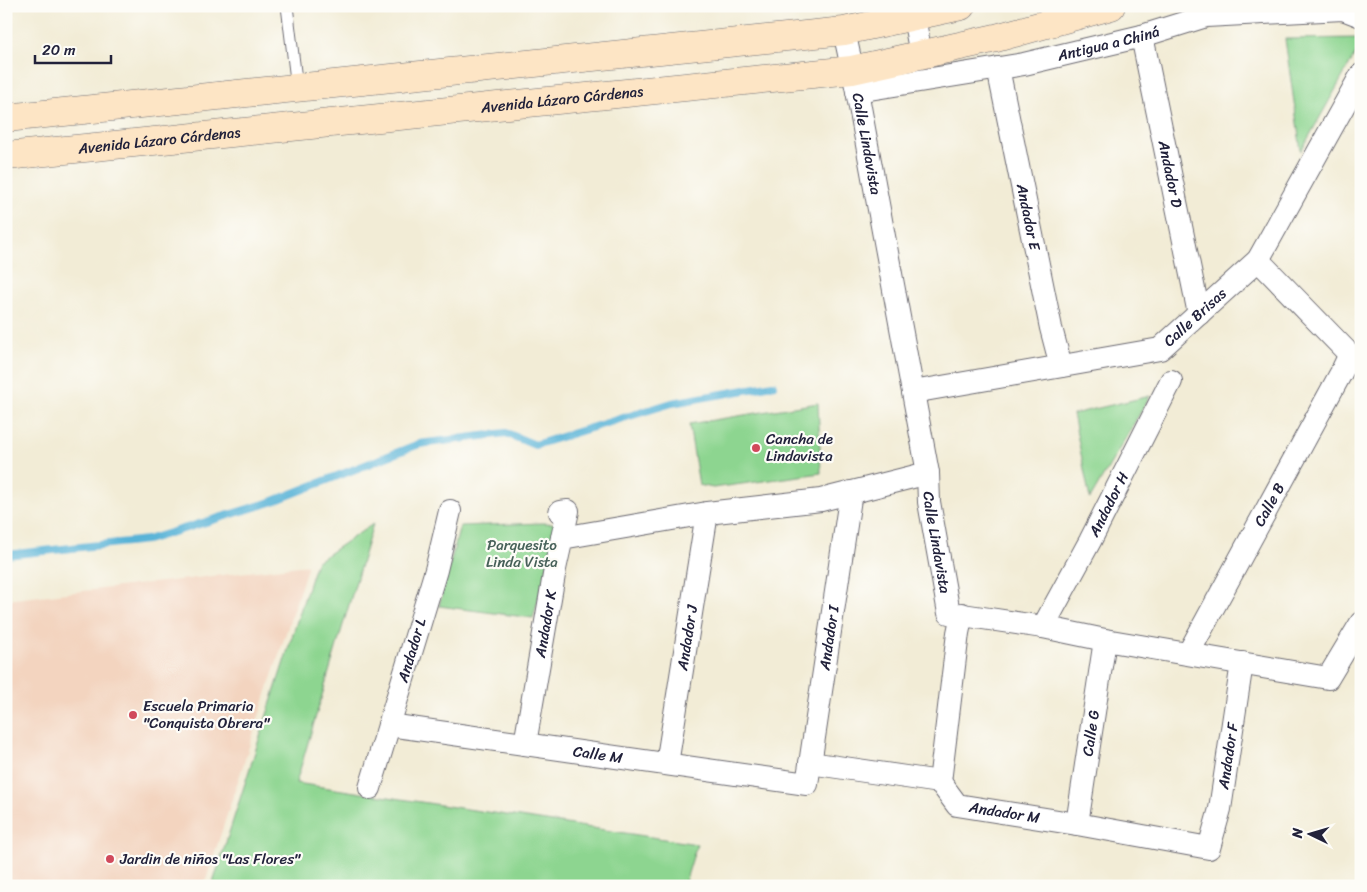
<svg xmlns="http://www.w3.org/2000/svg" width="1367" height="892" font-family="Sriracha,sans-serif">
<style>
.built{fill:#f3d4bf}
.green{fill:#8dd590;stroke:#587c66}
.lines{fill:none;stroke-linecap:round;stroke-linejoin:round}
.stream{stroke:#59b3d7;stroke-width:8}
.lane-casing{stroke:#6b6971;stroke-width:13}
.street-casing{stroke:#6b6971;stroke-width:24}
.secondary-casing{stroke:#6b6971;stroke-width:29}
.lane{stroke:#fff;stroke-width:11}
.street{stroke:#fff;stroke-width:22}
.secondary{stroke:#fde5c5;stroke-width:28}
.poi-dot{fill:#d1495b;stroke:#fdfcf7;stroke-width:2}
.labels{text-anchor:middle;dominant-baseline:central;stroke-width:4.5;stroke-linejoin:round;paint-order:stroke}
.street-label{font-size:15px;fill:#22223b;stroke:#fdfcf7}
.poi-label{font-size:15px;fill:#22223b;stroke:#fdfcf7;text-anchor:start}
.park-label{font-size:15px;fill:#476159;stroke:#fdfcf7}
</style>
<rect width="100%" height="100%" fill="#fdfcf7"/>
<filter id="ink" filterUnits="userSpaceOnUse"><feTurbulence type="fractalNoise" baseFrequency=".02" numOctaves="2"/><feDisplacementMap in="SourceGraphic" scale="10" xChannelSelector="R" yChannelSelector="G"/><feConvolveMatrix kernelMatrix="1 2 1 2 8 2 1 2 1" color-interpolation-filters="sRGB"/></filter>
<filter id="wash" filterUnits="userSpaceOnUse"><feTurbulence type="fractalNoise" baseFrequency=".0096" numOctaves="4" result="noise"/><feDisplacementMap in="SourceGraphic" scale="20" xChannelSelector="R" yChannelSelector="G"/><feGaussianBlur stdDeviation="1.12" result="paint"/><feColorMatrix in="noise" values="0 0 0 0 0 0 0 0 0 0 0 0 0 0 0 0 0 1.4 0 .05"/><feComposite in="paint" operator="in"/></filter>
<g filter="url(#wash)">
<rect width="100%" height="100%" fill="#f2ecd6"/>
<polygon class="built" points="308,565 204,886 6,886 6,600"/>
<g class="green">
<polygon points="1361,38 1361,44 1301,151 1285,39"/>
<polygon points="1150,396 1090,499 1073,414"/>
<polygon points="818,403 821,473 713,488 699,485 689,424"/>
<polygon points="543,523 559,524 533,618 439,606 460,526"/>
<polygon points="373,524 296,783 697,844 684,886 212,886 316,562"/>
</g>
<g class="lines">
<polyline class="stream" points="6,555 147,540 271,502 419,444 506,433 535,445 672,403 773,385"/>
</g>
</g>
<g filter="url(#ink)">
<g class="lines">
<g class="lane-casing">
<polyline id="lane" points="287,6 297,88"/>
</g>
<g class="street-casing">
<g id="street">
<polyline points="914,17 921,55"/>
<path id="s1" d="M844 31 857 91 928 473 929 502 949 613 1043 627 1105 640 1328 678 1361 623"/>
<path id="s2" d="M1142 36 1199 314"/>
<path id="s3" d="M998 68 1051 328 1061 366"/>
<path id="s4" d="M857 91 1024 64 1142 36 1206 16 1343 9 1361 16"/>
<polyline points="1258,260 1360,365"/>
<path id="s5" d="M913 392 1160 349 1258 260 1361 75"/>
<polyline points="562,538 707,513 821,500 928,473"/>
<path id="s6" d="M1043 627 1090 541 1171 381"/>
<path id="s7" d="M1188 654 1341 373 1350 354"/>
<path id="s8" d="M389 725 807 784 851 492"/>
<path id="s9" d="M525 744 555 569 568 511 560 512"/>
<path id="s10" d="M810 763 940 782 957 805 1077 824 1209 848 1220 809 1242 663"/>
<path id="s11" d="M667 764 707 513"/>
<polyline points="940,782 958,633 962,614"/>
<path id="s12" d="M370 788 436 570 450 511"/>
<path id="s13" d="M1077 824 1105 640"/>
</g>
</g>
<g class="secondary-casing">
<g id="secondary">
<polyline points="6,118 844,31 961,6"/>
<path id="s14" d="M6 156 852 70 996 38 1111 6"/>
</g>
</g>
<use href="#lane" class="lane"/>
<use href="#street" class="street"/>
<use href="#secondary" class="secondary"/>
</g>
</g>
<g class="poi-dot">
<circle cx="756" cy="448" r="5"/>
<circle cx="133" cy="715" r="5"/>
<circle cx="110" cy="859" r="5"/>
</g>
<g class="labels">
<g class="street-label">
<text stroke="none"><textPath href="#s4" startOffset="256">Antigua a Chiná</textPath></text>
<text stroke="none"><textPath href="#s14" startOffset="559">Avenida Lázaro Cárdenas</textPath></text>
<text stroke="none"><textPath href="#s14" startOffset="154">Avenida Lázaro Cárdenas</textPath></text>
<text stroke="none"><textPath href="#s1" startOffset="115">Calle Lindavista</textPath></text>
<text stroke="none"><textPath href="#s2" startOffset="141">Andador D</textPath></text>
<text stroke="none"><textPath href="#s3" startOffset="152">Andador E</textPath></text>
<text stroke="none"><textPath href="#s5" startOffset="298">Calle Brisas</textPath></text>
<text stroke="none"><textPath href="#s7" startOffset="170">Calle B</textPath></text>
<text stroke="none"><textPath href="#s6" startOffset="139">Andador H</textPath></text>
<text stroke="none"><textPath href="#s1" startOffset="520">Calle Lindavista</textPath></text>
<text stroke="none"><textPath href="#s9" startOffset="122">Andador K</textPath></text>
<text stroke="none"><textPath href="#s11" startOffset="128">Andador J</textPath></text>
<text stroke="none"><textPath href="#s8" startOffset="570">Andador I</textPath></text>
<text stroke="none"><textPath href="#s12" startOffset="144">Andador L</textPath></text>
<text stroke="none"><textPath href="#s13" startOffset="92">Calle G</textPath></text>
<text stroke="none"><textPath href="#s8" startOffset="211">Calle M</textPath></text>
<text stroke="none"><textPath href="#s10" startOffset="510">Andador F</textPath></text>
<text stroke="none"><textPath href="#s10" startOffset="208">Andador M</textPath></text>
</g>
<g class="poi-label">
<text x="766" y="439">Cancha de<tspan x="766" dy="17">Lindavista</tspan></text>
<text x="143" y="706">Escuela Primaria<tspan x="143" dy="17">"Conquista Obrera"</tspan></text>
<text x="120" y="859">Jardin de niños "Las Flores"</text>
</g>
<g class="park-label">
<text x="522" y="545">Parquesito<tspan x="522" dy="17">Linda Vista</tspan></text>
</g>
</g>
<rect width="1367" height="892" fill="none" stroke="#fdfcf7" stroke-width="25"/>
<g transform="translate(1310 834) rotate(275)" stroke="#fdfcf7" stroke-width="4" paint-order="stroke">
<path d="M0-4L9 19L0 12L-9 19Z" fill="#22223b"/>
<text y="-8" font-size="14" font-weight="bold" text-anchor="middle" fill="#22223b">N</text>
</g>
<path d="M35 55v8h76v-8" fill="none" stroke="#22223b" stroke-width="2.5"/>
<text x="42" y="55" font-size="15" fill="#22223b" stroke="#fdfcf7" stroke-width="4" paint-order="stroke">20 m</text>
</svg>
